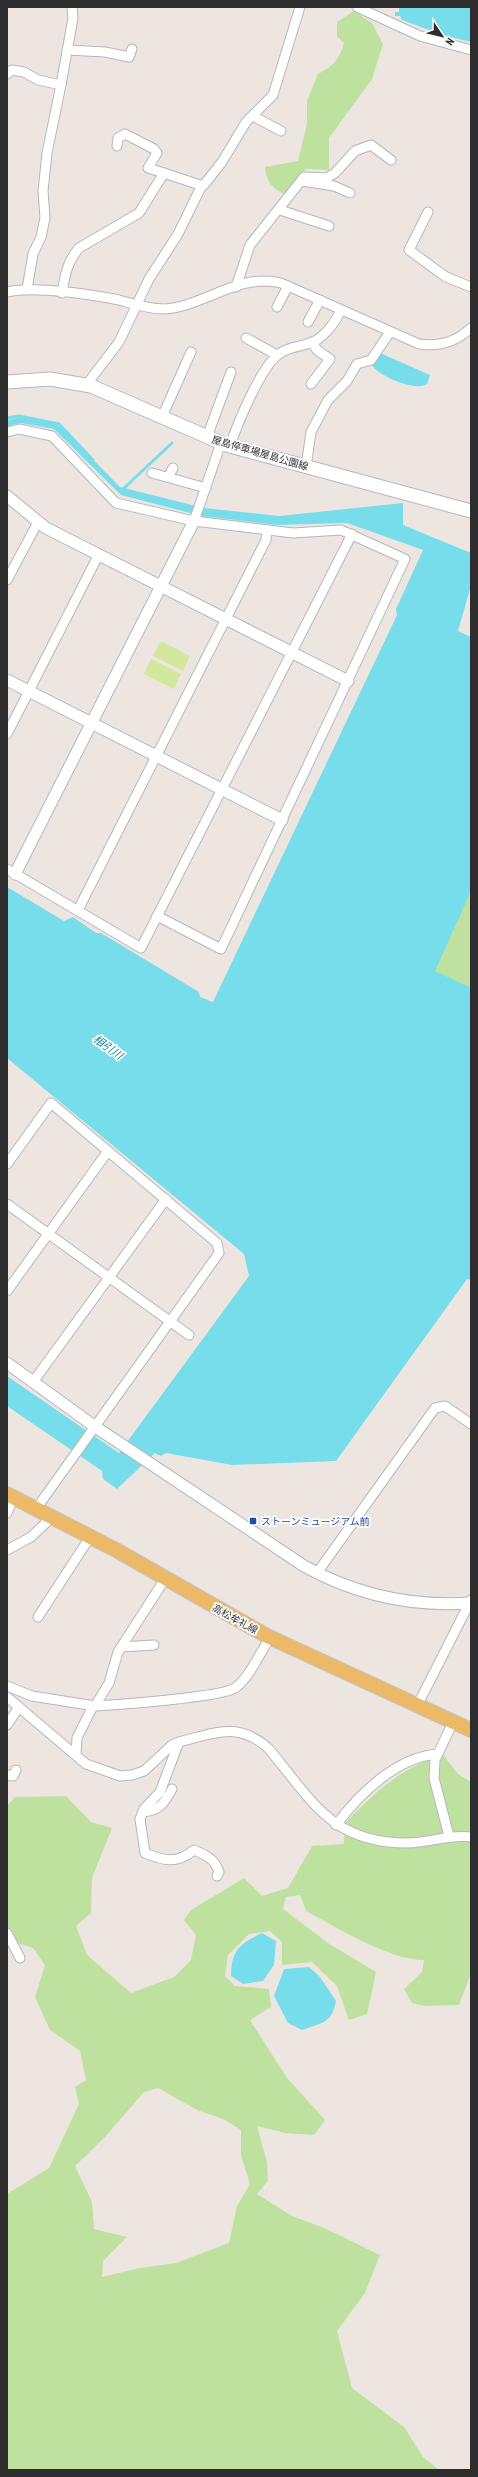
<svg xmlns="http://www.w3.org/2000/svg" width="478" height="2477" font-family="'PT Sans Narrow','Noto Sans JP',sans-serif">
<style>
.green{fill:#bfe19f;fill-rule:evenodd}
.pitch{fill:#d3e89c}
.water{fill:#78ddea}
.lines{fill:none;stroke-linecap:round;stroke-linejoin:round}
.stream{stroke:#78ddea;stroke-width:3}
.minor-casing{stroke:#b3b7bf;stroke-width:11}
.tertiary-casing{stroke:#b3b7bf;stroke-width:13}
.secondary-casing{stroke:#b3b7bf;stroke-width:15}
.primary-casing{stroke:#c4c4c4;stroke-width:16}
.minor{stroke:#fff;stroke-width:9}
.tertiary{stroke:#fff;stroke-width:11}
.secondary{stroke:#fff;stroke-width:13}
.primary{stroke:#ebb967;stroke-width:14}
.transit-dot{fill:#1a4fb4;stroke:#fff;stroke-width:1.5}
.labels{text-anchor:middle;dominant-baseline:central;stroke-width:3.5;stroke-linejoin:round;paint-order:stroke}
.street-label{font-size:10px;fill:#2d2d2d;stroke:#fff}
.transit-label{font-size:10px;fill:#164399;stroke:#fff;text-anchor:start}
.water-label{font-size:11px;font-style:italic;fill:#147f9a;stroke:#fff}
</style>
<rect width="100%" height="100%" fill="#ede6e0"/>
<g class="green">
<path d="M354 11 372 23 383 44 372 79 329 138V170L306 169 286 195C273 188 266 183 265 167L298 161 307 124V101L318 74C332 67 340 59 344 43L337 37V22Z"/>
<polygon points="471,889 471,989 432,972"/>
<path d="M444 1756 458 1774 471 1782V1953L470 1976 459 2005 424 2006 412 2003 404 1989 422 1972 424 1960C389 1960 338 1928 306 1911L300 1895 286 1897 283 1909 328 1943 376 1972 367 2014 349 2020 337 1986 312 1962 282 1965V1942L270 1931 249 1934 228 1955 225 1976 235 1986 269 1989 271 2007 250 2020 287 2078 325 2120 314 2135 285 2133 257 2126 267 2162 268 2181 257 2194 292 2216 322 2227 380 2255 365 2293 337 2331 352 2388 404 2427 423 2457 439 2470H7V2194L49 2168 79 2104 75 2087 86 2080 80 2051 50 2030 35 1997 45 1965 33 1948 17 1943 7 1926V1806L15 1797 66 1796 91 1822 112 1828 92 1878 91 1913 76 1926 87 1955 131 1993 174 1977 191 1960 196 1935 184 1920 191 1910 244 1878 262 1896 288 1888 312 1846 344 1844 345 1823C374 1794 402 1765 444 1756ZM158 2088 197 2110 223 2119 241 2130V2155L250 2184 237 2206 229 2243 176 2263 140 2268 102 2277 103 2261 127 2237 94 2229 92 2202 75 2166 104 2138 144 2092Z"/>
</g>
<g class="pitch">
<polygon points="161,641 190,656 183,671 153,656"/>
<polygon points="151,659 181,674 174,689 144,674"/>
</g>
<g class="water">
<polygon points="399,7 471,7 471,42 442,35 402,20 400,16 395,16 395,12 399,12"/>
<path d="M380 353 430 375 427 384C415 392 378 376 371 364Z"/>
<polygon points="23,417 57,425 63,429 120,487 204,508 279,516 403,503 403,525 471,553 471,586 458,631 471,637 471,891 435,971 471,988 471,1280 467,1279 336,1461 232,1465 166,1453 161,1456 155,1453 117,1489 103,1479 102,1471 7,1406 7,1376 119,1453 249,1276 244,1254 7,1058 7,887 64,921 73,917 96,933 101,933 199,992 200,997 213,1002 397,615 396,609 423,550 347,523 277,525 202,516 121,495 54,429 21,423 7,426 7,420"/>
<path d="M262 1933 276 1941 274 1965 263 1981 243 1984 231 1976C231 1950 240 1944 262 1933Z"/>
<path d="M309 1967 320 1977 336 2001C332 2023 322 2023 302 2030L288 2023 274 1996 284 1969Z"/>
</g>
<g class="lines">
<g class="stream">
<polyline points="7,418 19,416 59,424 93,460"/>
<polyline points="122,490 172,443"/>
</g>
<g class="minor-casing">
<g id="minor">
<polyline points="357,7 420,36 471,50"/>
<polyline points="67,50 105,52 129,57 132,49"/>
<polyline points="7,74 12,70 24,72 38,80 61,85 47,153 43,191 45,218 41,237 33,254 27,289"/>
<polyline points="61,85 73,18 72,7"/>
<polyline points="253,116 281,131"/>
<polyline points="117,146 118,138 125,134 154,149 157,153 148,168 164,173"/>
<polyline points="302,181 334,186 350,193"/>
<polyline points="280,210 329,226"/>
<polyline points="428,212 409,250 446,277 471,287"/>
<polyline points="236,287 250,245 304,177 327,178 335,173 355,151 371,145 391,160"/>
<path d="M7 292C36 286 89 294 119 300 134 304 148 309 164 309 203 307 240 272 281 283L419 344C439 347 456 342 471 328"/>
<path d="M62 293C65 275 67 262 79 248L139 213 164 173 203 186 222 162 246 122 273 95 300 7"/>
<polyline points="277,307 288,286"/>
<polyline points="308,322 320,300"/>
<polyline points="246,338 277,355"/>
<polyline points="311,384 330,359 317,350 312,342"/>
<polyline points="89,386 90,380 119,342 149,279 178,234 201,187"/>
<polyline points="162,417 191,352"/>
<polyline points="7,432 19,429 52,436 116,503 194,521 293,533 341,530 405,559 221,949 157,916"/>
<polyline points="207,437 231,372"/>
<path d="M230 446C237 425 261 366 279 354 288 347 297 347 307 344 322 341 335 323 341 310"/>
<polyline points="306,467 311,432 328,400 347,381 357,364 371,360 390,332"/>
<polyline points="152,473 206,488"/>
<polyline points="168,477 173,468"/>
<polyline points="194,521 221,443"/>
<polyline points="7,580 38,522"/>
<polyline points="7,734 99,554"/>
<polyline points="7,869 141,948 352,534"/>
<polyline points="78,910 266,540 267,530"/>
<polyline points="7,1164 51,1103 217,1243 219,1253 36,1509"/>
<polyline points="7,1204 189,1335"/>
<polyline points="7,1291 108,1151"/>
<polyline points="33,1382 166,1199"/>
<polyline points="7,1513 14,1497"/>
<polyline points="7,1550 31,1537 52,1517"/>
<polyline points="317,1573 435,1408 445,1406 471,1424"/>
<polyline points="38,1617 90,1537"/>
<polyline points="121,1647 154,1645"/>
<polyline points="7,1686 32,1696 95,1706 109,1683 118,1652 165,1579"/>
<path d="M7 1697 86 1764 120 1776 132 1775 144 1771 172 1745 179 1742C214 1733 238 1721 268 1748 312 1800 331 1843 407 1843 429 1843 449 1834 471 1837"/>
<path d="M95 1706C116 1705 222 1697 235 1688 250 1677 259 1654 270 1638"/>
<polyline points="417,1706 471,1600"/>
<polyline points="7,1725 19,1707"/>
<path d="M179 1742 160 1792 144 1809 140 1819 145 1853C164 1861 177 1864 194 1850 206 1855 215 1859 219 1872L217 1876"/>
<polyline points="76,1754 77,1738 93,1706"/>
<polyline points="7,1775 13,1776 16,1770"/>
<path d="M143 1812C160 1810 164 1804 172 1789"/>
<path d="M336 1825C360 1793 397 1757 438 1754"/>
<polyline points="449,1836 434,1778 435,1760 453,1722"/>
<polyline points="7,1933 20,1958"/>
</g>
</g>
<g class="tertiary-casing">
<g id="tertiary">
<polyline points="7,496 46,528 348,681"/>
<polyline points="7,680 282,820"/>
<polyline points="15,874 194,521"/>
<path d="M7 1363 94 1426 304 1566C356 1595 411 1607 471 1603"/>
</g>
</g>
<g class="secondary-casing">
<polyline id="secondary" points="7,382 50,379 91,386 226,445 471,511"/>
</g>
<g class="primary-casing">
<polyline id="primary" points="7,1494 116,1550 267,1636 471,1730"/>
</g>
<use href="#minor" class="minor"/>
<use href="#tertiary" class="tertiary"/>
<use href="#secondary" class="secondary"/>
<use href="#primary" class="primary"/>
</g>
<rect class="transit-dot" x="249" y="1517" width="8" height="8" rx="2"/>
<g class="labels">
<g class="street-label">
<text transform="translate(260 453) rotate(16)">屋島停車場屋島公園線</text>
<text transform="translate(235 1619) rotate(29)">高松牟礼線</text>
</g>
<g class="transit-label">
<text x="261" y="1521">ストーンミュージアム前</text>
</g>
<g class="water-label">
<text transform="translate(108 1047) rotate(35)">相引川</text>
</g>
</g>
<rect width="478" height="2477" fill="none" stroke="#2d2d2d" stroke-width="16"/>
<g transform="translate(442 36) rotate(125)" stroke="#ffffff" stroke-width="3" paint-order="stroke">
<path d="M0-3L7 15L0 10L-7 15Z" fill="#2d2d2d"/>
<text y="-6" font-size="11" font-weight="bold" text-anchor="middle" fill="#2d2d2d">N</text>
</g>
</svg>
